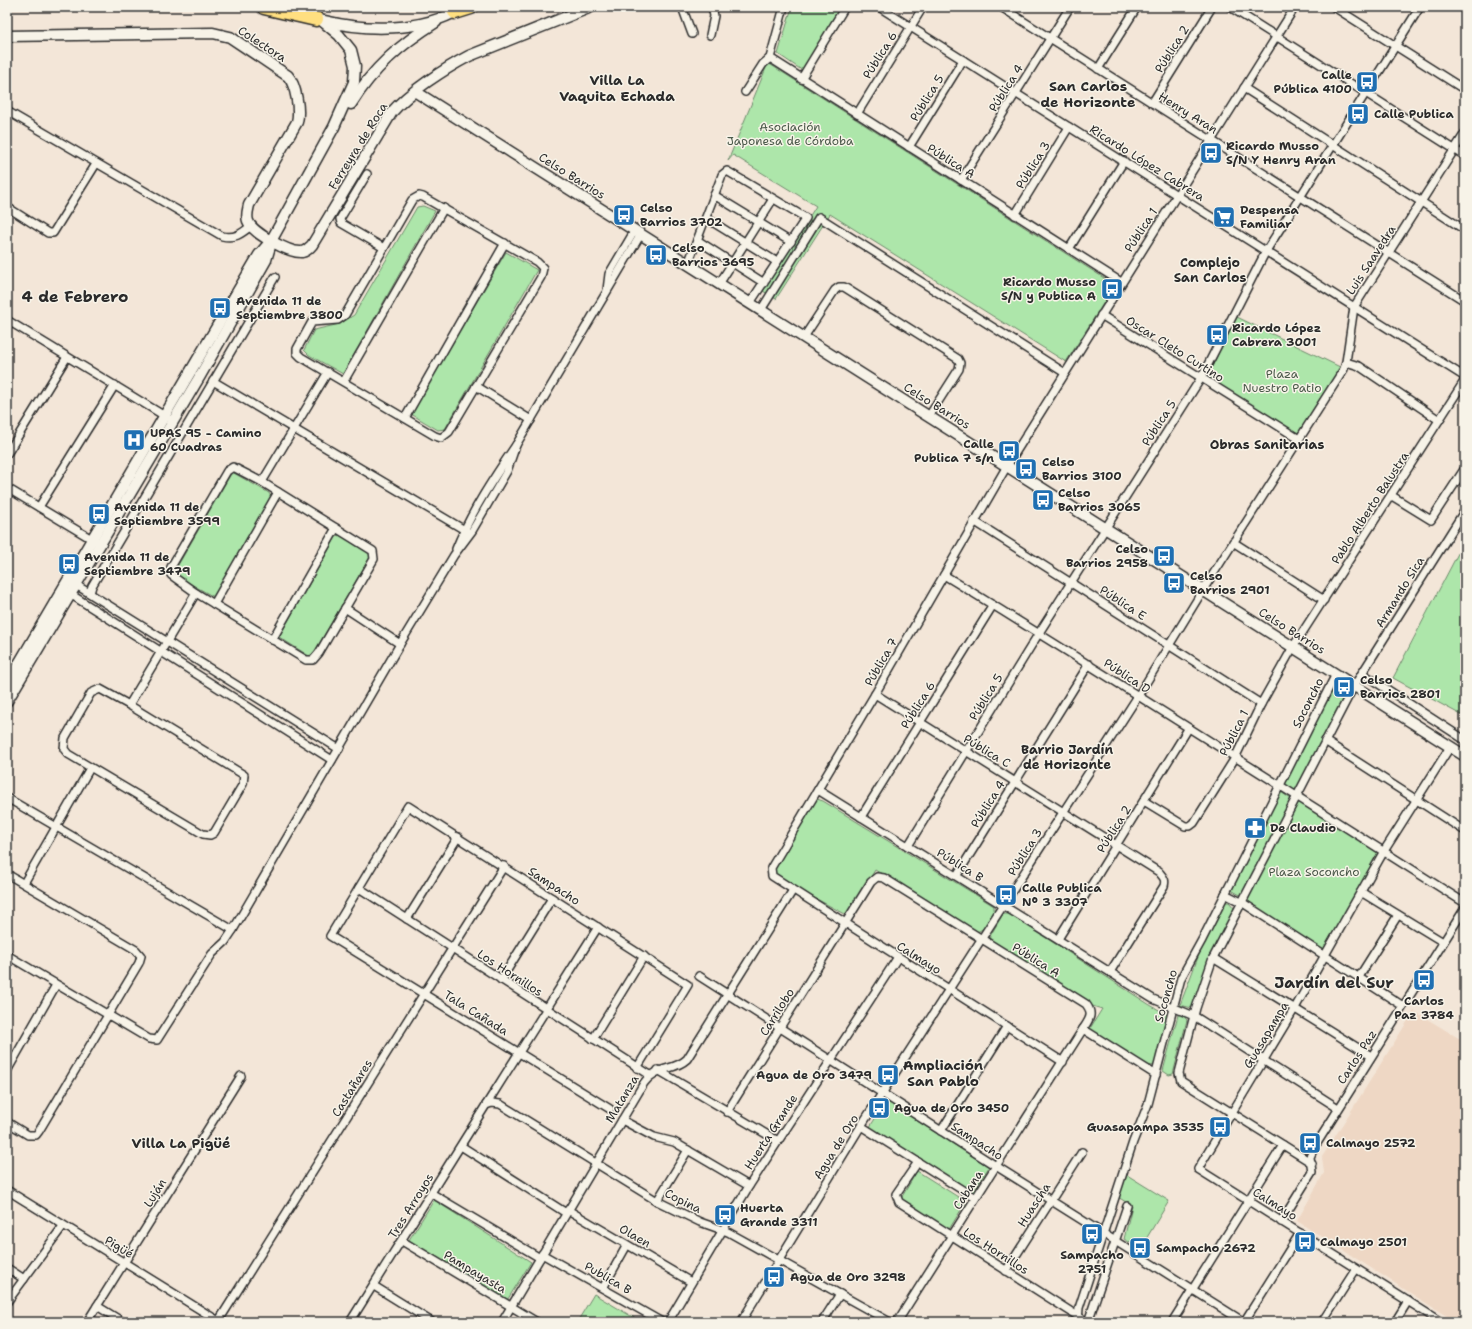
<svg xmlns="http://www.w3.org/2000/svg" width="1472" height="1329" font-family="'Shantell Sans',sans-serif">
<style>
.built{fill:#eed7c4}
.green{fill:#ade6aa;stroke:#6c886a}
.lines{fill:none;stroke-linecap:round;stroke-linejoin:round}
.street-casing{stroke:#2b2b2b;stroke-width:10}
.secondary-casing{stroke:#2b2b2b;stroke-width:13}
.highway-casing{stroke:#2b2b2b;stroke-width:17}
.street{stroke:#f7f3e8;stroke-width:7}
.secondary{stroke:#f7f3e8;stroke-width:10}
.highway{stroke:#ffdf80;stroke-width:14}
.labels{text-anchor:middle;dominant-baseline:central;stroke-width:3;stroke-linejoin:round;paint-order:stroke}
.street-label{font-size:12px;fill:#2b2b2b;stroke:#f7f3e8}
.poi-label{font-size:12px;font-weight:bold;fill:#2b2b2b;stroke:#f7f3e8;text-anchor:start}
.park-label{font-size:12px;fill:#4c5a4b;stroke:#f7f3e8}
.neighbourhood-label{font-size:13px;font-weight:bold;fill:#2b2b2b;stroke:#f7f3e8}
.quarter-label{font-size:14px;font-weight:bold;fill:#2b2b2b;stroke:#f7f3e8}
.district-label{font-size:16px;font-weight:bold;fill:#2b2b2b;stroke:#f7f3e8}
</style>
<rect width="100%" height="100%" fill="#f3e6d8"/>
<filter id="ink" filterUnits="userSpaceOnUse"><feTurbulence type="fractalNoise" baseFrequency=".025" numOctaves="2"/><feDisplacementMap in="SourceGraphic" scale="8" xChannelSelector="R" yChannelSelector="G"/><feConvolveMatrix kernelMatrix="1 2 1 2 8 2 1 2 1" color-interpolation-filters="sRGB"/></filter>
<g filter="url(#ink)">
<polygon class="built" points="1414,1011 1465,1042 1465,1322 1456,1322 1297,1221 1324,1173 1322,1157"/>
<g class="green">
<polygon points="792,7 843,7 803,71 778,54"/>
<polygon points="768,63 1115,285 1066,362 830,214 776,299 763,291 816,206 733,155 728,161"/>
<polygon points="423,206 435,211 343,374 309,355 304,350 314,330 340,324 354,315 417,207"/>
<polygon points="506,252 537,270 445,429 438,430 411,414"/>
<polygon points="1237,317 1340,367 1297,435 1206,378"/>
<polygon points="232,472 269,493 271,497 214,597 175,575 174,572"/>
<polygon points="341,534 368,551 370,557 313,654 309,656 279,637 336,537"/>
<polygon points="1465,540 1465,717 1393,678"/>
<polygon points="1335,676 1350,685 1293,795 1280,787"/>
<polygon points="1278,790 1291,799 1242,896 1231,890"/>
<polygon points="1297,797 1384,851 1325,956 1243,903"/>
<path d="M817 799 823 801 994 906C995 916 987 928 977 932L875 870 847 915 772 876 776 867Z"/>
<polygon points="1225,902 1229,902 1235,909 1209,959 1195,1005 1192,1008 1180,1005 1203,944"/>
<polygon points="1003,914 1009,914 1150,1005 1170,1016 1154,1066 1146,1065 1089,1030 1102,1009 1086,1004 989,941 990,936"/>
<polygon points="1178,1015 1183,1015 1187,1020 1173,1074 1169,1075 1163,1071"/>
<polygon points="886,1101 989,1167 971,1195 868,1130"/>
<polygon points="917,1171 966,1202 948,1231 900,1200"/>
<polygon points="1127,1175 1169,1201 1140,1249 1124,1239 1132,1206 1118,1197"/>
<polygon points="434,1200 531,1262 506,1302 409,1240"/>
<polygon points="594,1294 641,1322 577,1322"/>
</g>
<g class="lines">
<g class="street-casing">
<g id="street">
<polyline points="682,7 692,34"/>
<polyline points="879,7 1465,377"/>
<polyline points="1001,7 1465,301"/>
<polyline points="1230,7 1465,156"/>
<polyline points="1334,7 1465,90"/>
<polyline points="710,35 714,16 712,7"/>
<polyline points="770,58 1121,282"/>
<polyline points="1098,69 1137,7"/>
<polyline points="801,79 845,7"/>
<polyline points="1244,88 1465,230"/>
<polyline points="745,92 763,64 770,58 784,7"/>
<polyline points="1152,103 1212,7"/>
<path d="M7 111 222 236C235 239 241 234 251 226"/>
<polyline points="857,114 923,7"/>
<polyline points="909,147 963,60"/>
<polyline points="367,174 340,219 341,223 384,248"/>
<polyline points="961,180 1070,7"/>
<polyline points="714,195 791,242"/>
<polygon points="419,196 423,197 537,262 543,268 541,277 449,432 441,438 435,436 301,357 297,353 297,349 312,322 338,320 345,315 412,200"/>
<polyline points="7,207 48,233 53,233 96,164"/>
<polyline points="1015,215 1069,127"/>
<polyline points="706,218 777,262"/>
<polyline points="697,240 764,283"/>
<polyline points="1069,249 1124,161"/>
<polyline points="688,264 722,175 727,171 806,218 750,303"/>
<polyline points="719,284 773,199"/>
<polyline points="607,290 609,274 635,230"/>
<polyline points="761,310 819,217 1065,373"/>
<polyline points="1101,315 1299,439"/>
<polyline points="7,320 168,418"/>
<polyline points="804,337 835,290 839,287 844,287 958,359 960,363 959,369 929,416"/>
<polyline points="1346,362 1359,366 1439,420"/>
<polyline points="213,381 468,532"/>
<polyline points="344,381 444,208"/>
<polyline points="476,386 531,420"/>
<polyline points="405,418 505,243"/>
<polyline points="7,454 67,357"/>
<polygon points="233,467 262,482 373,551 374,559 319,653 313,660 306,660 196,593 171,575 171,567 227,471"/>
<polyline points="262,482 328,372"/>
<polyline points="7,488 95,541"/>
<polyline points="1392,496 1431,520 1465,468"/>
<polyline points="39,507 115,385"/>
<polyline points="974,521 1261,704"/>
<polyline points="1233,542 1324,600"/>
<path d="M456 549C471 512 494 477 516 445L641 234"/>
<path d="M944 575C1119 682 1291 793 1465 903"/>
<polyline points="73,583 339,749"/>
<polyline points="67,592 332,760"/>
<polyline points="90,593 92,586 275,277"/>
<polyline points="214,604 278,492"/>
<polyline points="345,608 400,644"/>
<polyline points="272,640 336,528"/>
<polyline points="1362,673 1465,740"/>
<polygon points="100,689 129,705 244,775 243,784 214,833 210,835 203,834 68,754 64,749 65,738 91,693"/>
<path d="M875 694 1159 872C1163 877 1166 879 1164 886L1110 972"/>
<polyline points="129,705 196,593"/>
<polyline points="1325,741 1465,831"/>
<polyline points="818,790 1153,999 1194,1016 1338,1108"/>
<polyline points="7,798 233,930 400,644 454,555 472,531 507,471 516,445"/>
<polyline points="1144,801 1185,826 1190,826 1194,823 1235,758 1261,704 1293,647 1465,380"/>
<polyline points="861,817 993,605"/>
<polyline points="908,846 1039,633 1201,378 1266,251 1420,7"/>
<polyline points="7,874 136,950 141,956 139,963 39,1131 36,1135 28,1135 7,1122"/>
<polyline points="957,875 1089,664"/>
<polyline points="24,883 90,768"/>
<polyline points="359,888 650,1075"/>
<polyline points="1361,892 1443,942"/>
<polyline points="1225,894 1243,903 1403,1006"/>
<polyline points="407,919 458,837"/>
<polyline points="1058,939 1188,729"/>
<polyline points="7,955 149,1039 157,1040 212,954 225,942 233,930"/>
<polyline points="1213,958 1371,1056"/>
<polyline points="699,976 996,1166 1244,1322"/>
<polyline points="1359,977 1398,915"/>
<polyline points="501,980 552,898"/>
<polyline points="593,1039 644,956"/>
<polyline points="1063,1062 772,876 771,868 875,694 1007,466 1295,7"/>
<polyline points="658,1070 778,1141"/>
<polyline points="7,1071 56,985"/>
<polyline points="486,1105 598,927"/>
<polyline points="610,1109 330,936 408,806 688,985 637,1068"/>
<path d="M727 1112 871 882 877 877 884 878 1086 1004C1094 1014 1089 1020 1083 1029L1156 1075"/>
<polyline points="622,1120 654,1137 674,1142 749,1186"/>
<polyline points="861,1126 975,1198"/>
<polyline points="941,1131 1007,1026"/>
<polyline points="461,1146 566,1213"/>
<polyline points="918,1162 896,1194 899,1202 1087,1322"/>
<polyline points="1312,1163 1181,1081 1179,1073 1196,1008 1213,958 1354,686 1465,510"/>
<polyline points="7,1190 220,1322"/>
<polyline points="431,1193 540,1258"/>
<polyline points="657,1201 688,1150"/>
<polyline points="568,1210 691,1282"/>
<polyline points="1281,1222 1312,1172 1310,1157 1314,1148 1465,908"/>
<polyline points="402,1241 537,1322"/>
<polyline points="542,1254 662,1322"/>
<polyline points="7,1268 24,1279"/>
<polyline points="1006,1271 1082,1152"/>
<polyline points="374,1286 432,1322"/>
<polyline points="603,1288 627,1245"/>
<polyline points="7,1302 63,1226"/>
<polyline points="97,1306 123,1322"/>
<polyline points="87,1322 241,1076"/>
<polyline points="218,1322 504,866"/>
<polyline points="350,1322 486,1105 492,1103 500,1104 657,1201 700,1222 728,1232 890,1322"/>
<path d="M502 1322 644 1083C657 1065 673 1072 687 1059L793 890"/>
<polyline points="668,1322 749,1186 898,957"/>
<polyline points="741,1322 861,1126 1138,696 1203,590 1344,369 1346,362 1354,307 1465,133"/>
<polyline points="822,1322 840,1294"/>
<polyline points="897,1322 1083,1029"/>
<polyline points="1078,1322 1079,1308 1133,1142 1148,1104 1181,978 1202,940 1336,674"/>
<polyline points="1088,1322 1127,1206"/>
<polyline points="1172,1322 1283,1145"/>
<polyline points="1244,1322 1300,1233"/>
<polyline points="1322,1322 1356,1269"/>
<polyline points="1395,1322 1408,1301"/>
<polyline points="1441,1322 1198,1169 1295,1008 1384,851 1450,747"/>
</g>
</g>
<g class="secondary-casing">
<g id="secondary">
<path d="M325 21C366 31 422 32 460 9"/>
<path d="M7 36 213 33 230 37 288 76C296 85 300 110 297 122L249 205C248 210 246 215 248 221 252 233 289 253 302 252 307 251 309 248 312 245L392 112C409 92 446 68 469 56L591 7"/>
<polyline points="416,92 1465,756"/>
<path d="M351 104C373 68 401 44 436 22"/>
<polyline points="7,684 259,255 271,241 334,127 354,82 355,66 351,50 339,35 321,20"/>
<polyline points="7,701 200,376 266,260 271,243"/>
</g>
</g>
<g class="highway-casing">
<g id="highway">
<polyline points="264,7 316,19"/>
<polyline points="455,12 471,7"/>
</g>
</g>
<use href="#street" class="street"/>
<use href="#secondary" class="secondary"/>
<use href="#highway" class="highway"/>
</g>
</g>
<defs>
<g id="bus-square" transform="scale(1.15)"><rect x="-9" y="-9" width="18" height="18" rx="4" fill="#1f6fb2" stroke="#f7f3e8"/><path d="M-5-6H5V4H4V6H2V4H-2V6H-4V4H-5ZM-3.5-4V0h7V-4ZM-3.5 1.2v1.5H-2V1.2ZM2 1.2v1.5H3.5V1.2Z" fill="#fff"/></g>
<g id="supermarket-square" transform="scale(1.15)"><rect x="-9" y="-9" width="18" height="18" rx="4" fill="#1f6fb2" stroke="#f7f3e8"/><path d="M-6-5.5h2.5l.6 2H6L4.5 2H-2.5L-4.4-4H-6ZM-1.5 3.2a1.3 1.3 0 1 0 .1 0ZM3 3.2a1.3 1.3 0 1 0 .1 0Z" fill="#fff"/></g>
<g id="hospital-square" transform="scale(1.15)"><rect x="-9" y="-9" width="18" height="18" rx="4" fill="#1f6fb2" stroke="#f7f3e8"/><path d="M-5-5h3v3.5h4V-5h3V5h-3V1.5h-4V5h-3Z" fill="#fff"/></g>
<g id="pharmacy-square" transform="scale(1.15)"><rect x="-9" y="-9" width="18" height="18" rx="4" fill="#1f6fb2" stroke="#f7f3e8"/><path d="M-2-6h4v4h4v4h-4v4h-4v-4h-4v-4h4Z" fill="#fff"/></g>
</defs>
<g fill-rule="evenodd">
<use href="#bus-square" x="1367" y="82"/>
<use href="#bus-square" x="1358" y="114"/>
<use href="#bus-square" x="1211" y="153"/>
<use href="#bus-square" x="624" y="215"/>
<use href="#supermarket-square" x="1224" y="217"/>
<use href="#bus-square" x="656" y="255"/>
<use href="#bus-square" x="1112" y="289"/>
<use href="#bus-square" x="220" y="308"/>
<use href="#bus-square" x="1217" y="335"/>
<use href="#hospital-square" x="134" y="440"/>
<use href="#bus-square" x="1009" y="451"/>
<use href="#bus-square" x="1026" y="469"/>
<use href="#bus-square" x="1043" y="500"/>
<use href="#bus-square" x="99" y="514"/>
<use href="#bus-square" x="1164" y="556"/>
<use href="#bus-square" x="69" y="564"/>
<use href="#bus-square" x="1174" y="583"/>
<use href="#bus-square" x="1344" y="687"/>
<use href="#pharmacy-square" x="1255" y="828"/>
<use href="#bus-square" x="1006" y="895"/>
<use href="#bus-square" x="1424" y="980"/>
<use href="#bus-square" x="888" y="1075"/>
<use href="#bus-square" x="879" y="1108"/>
<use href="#bus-square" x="1220" y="1127"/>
<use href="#bus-square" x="1310" y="1143"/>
<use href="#bus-square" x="725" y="1215"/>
<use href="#bus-square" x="1092" y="1234"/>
<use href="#bus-square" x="1305" y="1242"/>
<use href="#bus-square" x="1140" y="1248"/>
<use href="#bus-square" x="774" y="1277"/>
</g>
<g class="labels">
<g class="street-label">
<text transform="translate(262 44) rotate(33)">Colectora</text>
<text transform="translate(1172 49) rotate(-58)">Pública 2</text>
<text transform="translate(880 55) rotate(-58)">Pública 6</text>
<text transform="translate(1006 88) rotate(-58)">Pública 4</text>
<text transform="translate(927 98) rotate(-58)">Pública 5</text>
<text transform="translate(1188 113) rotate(32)">Henry Aran</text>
<text transform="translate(358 146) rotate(-58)">Ferreyra de Roca</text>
<text transform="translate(951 161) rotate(32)">Pública A</text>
<text transform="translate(1147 163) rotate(32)">Ricardo López Cabrera</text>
<text transform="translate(1033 165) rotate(-58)">Pública 3</text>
<text transform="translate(572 176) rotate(32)">Celso Barrios</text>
<text transform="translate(1141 230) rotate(-57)">Pública 1</text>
<text transform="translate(1371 260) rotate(-57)">Luis Saavedra</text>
<text transform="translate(1175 349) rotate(32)">Oscar Cleto Curtino</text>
<text transform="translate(937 406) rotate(32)">Celso Barrios</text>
<text transform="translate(1159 423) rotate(-57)">Pública 5</text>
<text transform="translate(1370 508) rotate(-57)">Pablo Alberto Balustra</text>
<text transform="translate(1400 592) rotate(-58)">Armando Sica</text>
<text transform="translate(1123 603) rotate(33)">Pública E</text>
<text transform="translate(1292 631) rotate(32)">Celso Barrios</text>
<text transform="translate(881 662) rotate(-60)">Pública 7</text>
<text transform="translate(1127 676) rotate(33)">Pública D</text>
<text transform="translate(986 697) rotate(-58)">Pública 5</text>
<text transform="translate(1308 703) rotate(-63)">Soconcho</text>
<text transform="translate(918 705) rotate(-58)">Pública 6</text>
<text transform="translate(1234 733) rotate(-63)">Pública 1</text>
<text transform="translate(987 751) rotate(31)">Pública C</text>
<text transform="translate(988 804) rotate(-58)">Pública 4</text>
<text transform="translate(1114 829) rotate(-58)">Pública 2</text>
<text transform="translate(1025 852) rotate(-58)">Pública 3</text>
<text transform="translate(960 865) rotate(32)">Pública B</text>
<text transform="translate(554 886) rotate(33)">Sampacho</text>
<text transform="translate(919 958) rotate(32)">Calmayo</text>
<text transform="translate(1036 960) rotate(32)">Pública A</text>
<text transform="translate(510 973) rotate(33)">Los Hornillos</text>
<text transform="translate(1166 996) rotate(-74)">Soconcho</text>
<text transform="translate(777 1012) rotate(-58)">Carrilobo</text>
<text transform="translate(476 1013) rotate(32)">Tala Cañada</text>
<text transform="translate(1266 1035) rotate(-59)">Guasapampa</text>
<text transform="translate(1357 1057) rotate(-57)">Carlos Paz</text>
<text transform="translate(352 1088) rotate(-58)">Castañares</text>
<text transform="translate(622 1099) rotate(-59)">Matanza</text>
<text transform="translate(771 1132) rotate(-57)">Huerta Grande</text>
<text transform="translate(977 1141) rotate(33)">Sampacho</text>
<text transform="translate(836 1147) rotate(-58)">Agua de Oro</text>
<text transform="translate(968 1190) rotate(-57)">Cabana</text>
<text transform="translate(155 1193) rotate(-58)">Luján</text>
<text transform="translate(683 1201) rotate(27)">Copina</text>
<text transform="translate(1275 1204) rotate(32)">Calmayo</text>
<text transform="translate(1034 1205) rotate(-57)">Huascha</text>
<text transform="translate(411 1206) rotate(-58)">Tres Arroyos</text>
<text transform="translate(635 1236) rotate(30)">Olaen</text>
<text transform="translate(119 1247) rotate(31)">Pigüé</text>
<text transform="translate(996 1251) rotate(33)">Los Hornillos</text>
<text transform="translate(475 1272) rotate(31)">Pampayasta</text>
<text transform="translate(608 1278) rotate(30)">Publica B</text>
</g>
<g class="poi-label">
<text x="1352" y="75" text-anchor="end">Calle<tspan x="1352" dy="14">Pública 4100</tspan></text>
<text x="1374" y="114">Calle Publica</text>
<text x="1226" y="146">Ricardo Musso<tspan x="1226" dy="14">S/N Y Henry Aran</tspan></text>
<text x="640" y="208">Celso<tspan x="640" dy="14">Barrios 3702</tspan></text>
<text x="1240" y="210">Despensa<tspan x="1240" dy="14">Familiar</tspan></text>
<text x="672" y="248">Celso<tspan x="672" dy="14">Barrios 3695</tspan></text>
<text x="1096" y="282" text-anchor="end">Ricardo Musso<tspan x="1096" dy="14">S/N y Publica A</tspan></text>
<text x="236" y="301">Avenida 11 de<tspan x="236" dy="14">Septiembre 3800</tspan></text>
<text x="1232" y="328">Ricardo López<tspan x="1232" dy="14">Cabrera 3001</tspan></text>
<text x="150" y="433">UPAS 95 - Camino<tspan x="150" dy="14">60 Cuadras</tspan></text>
<text x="994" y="444" text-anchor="end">Calle<tspan x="994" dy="14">Publica 7 s/n</tspan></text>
<text x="1042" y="462">Celso<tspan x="1042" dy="14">Barrios 3100</tspan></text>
<text x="1058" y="493">Celso<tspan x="1058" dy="14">Barrios 3065</tspan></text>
<text x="114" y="507">Avenida 11 de<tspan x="114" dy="14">Septiembre 3599</tspan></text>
<text x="1148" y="549" text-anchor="end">Celso<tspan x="1148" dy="14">Barrios 2958</tspan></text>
<text x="84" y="557">Avenida 11 de<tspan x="84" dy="14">Septiembre 3479</tspan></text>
<text x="1190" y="576">Celso<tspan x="1190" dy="14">Barrios 2901</tspan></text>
<text x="1360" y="680">Celso<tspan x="1360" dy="14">Barrios 2801</tspan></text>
<text x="1270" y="828">De Claudio</text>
<text x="1022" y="888">Calle Publica<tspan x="1022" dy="14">Nº 3 3307</tspan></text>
<text x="1424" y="1001" text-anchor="middle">Carlos<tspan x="1424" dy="14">Paz 3784</tspan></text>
<text x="872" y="1075" text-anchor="end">Agua de Oro 3479</text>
<text x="894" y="1108">Agua de Oro 3450</text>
<text x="1204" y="1127" text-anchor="end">Guasapampa 3535</text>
<text x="1326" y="1143">Calmayo 2572</text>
<text x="740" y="1208">Huerta<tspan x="740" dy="14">Grande 3311</tspan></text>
<text x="1320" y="1242">Calmayo 2501</text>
<text x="1156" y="1248">Sampacho 2672</text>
<text x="1092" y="1255" text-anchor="middle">Sampacho<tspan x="1092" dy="14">2751</tspan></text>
<text x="790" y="1277">Agua de Oro 3298</text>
</g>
<g class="park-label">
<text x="790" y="127">Asociación<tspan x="790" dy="14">Japonesa de Córdoba</tspan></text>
<text x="1282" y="374">Plaza<tspan x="1282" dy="14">Nuestro Patio</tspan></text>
<text x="1314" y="872">Plaza Soconcho</text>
</g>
<g class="neighbourhood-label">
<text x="1210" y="262">Complejo<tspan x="1210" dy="15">San Carlos</tspan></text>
<text x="1267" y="444">Obras Sanitarias</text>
<text x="1067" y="749">Barrio Jardín<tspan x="1067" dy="15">de Horizonte</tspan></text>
</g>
<g class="quarter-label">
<text x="617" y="80">Villa La<tspan x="617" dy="16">Vaquita Echada</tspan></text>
<text x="1088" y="86">San Carlos<tspan x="1088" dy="16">de Horizonte</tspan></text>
<text x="943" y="1065">Ampliación<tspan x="943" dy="16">San Pablo</tspan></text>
<text x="181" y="1143">Villa La Pigüé</text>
</g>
<g class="district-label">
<text x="75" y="296">4 de Febrero</text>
<text x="1334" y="982">Jardín del Sur</text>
</g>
</g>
<rect width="1472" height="1329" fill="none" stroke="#f7f3e8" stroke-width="24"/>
<rect x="12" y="12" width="1448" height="1305" fill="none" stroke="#2b2b2b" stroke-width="1.5" filter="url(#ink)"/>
</svg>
